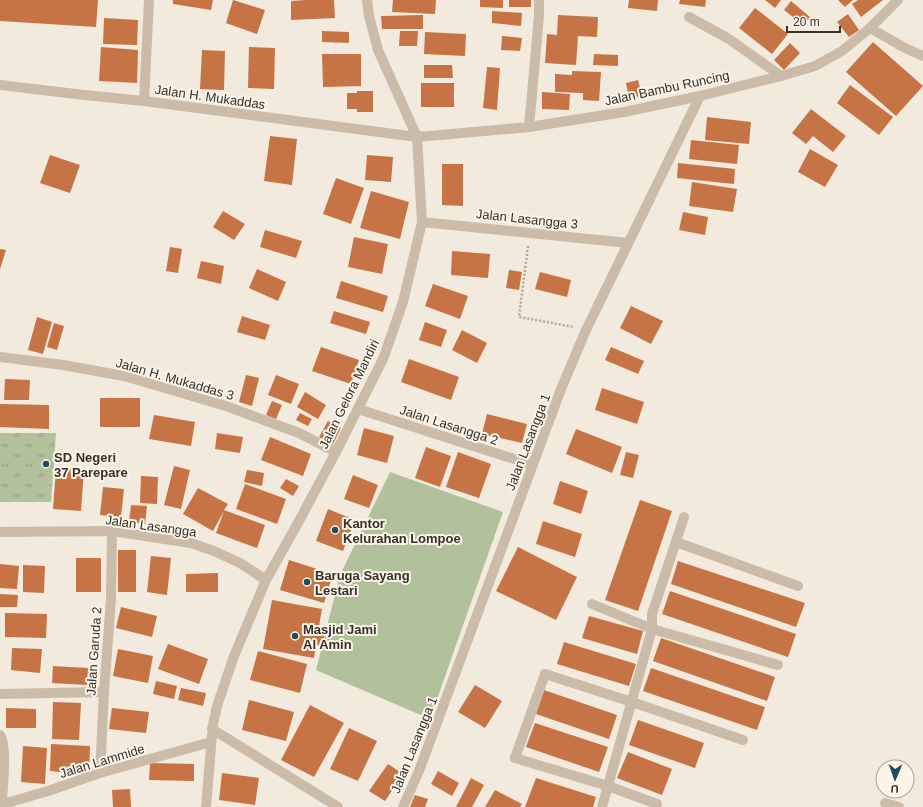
<svg xmlns="http://www.w3.org/2000/svg" width="923" height="807" font-family="Arial,sans-serif">
<style>
.grass{fill:#b1c19c}
.park{fill:url(#park-tufts)}
.building{fill:#c67446}
.lines{fill:none;stroke-linecap:round;stroke-linejoin:round}
.path{stroke:#b6a692;stroke-width:2.5;stroke-dasharray:2 2;stroke-linecap:butt}
.service{stroke:#cabca8;stroke-width:10}
.minor{stroke:#cabca8;stroke-width:10}
.tertiary{stroke:#cabca8;stroke-width:10}
.poi-dot{fill:#1e4e59;stroke:#faf4e9;stroke-width:1.5}
.labels{text-anchor:middle;dominant-baseline:central;stroke-width:4;stroke-linejoin:round;paint-order:stroke}
.street-label{font-size:13px;fill:#372f28;stroke:#faf4e9}
.poi-label{font-size:13px;font-weight:bold;fill:#372f28;stroke:#faf4e9;text-anchor:start}
</style>
<defs>
<pattern id="park-tufts" width="24" height="20" patternUnits="userSpaceOnUse"><rect width="24" height="20" fill="#b1c19c"/><path d="M3 7l-1-3M5 7V3M7 7l1-3M15 17l-1-3M17 17v-4M19 17l1-3" fill="none" stroke="#919d7f"/></pattern>
</defs>
<rect width="100%" height="100%" fill="#f2eadc"/>
<polygon class="grass" points="390,472 503,512 430,719 316,670 340,575"/>
<polygon class="park" points="0,433 56,433 51,502 0,502"/>
<g class="building">
<polygon points="0,0 98,0 96,27 0,21"/>
<polygon points="173,0 213,0 211,10 173,4"/>
<polygon points="233,0 265,10 257,34 226,23"/>
<polygon points="306,0 334,0 335,18 291,20 291,1"/>
<polygon points="393,0 436,0 435,14 392,12"/>
<polygon points="480,0 503,0 503,8 480,7"/>
<rect x="509" y="0" width="22" height="7"/>
<polygon points="629,0 658,0 657,11 628,8"/>
<polygon points="680,0 706,0 705,7 679,4"/>
<polygon points="765,0 781,0 775,8"/>
<polygon points="838,0 853,0 845,7"/>
<polygon points="858,0 883,0 861,17 852,4"/>
<polygon points="791,1 810,17 803,25 784,10"/>
<polygon points="755,8 788,34 772,54 739,28"/>
<polygon points="492,11 522,13 521,26 492,23"/>
<polygon points="848,14 859,30 849,37 837,22"/>
<polygon points="423,15 423,29 382,29 381,16"/>
<polygon points="558,15 598,17 597,37 578,36 576,65 545,63 547,34 557,35"/>
<polygon points="104,18 138,20 137,45 103,44"/>
<polygon points="322,31 349,32 349,43 322,42"/>
<polygon points="400,31 418,31 417,46 399,46"/>
<polygon points="425,32 466,34 465,56 424,54"/>
<polygon points="502,36 522,38 520,51 501,50"/>
<polygon points="873,42 923,86 896,116 846,72"/>
<polygon points="790,43 800,53 784,70 774,60"/>
<polygon points="101,47 138,50 137,83 99,81"/>
<polygon points="249,47 275,48 274,89 248,88"/>
<polygon points="202,50 225,51 224,90 200,89"/>
<polygon points="322,54 361,54 361,86 323,87"/>
<polygon points="594,54 618,55 618,66 593,65"/>
<polygon points="424,65 452,65 453,78 424,78"/>
<polygon points="487,67 500,68 497,110 483,108"/>
<polygon points="572,71 601,72 599,101 583,100 583,93 555,92 555,74 572,75"/>
<polygon points="638,80 642,96 629,98 626,83"/>
<rect x="421" y="83" width="33" height="24"/>
<polygon points="850,85 893,117 879,135 837,103"/>
<rect x="357" y="91" width="16" height="21"/>
<polygon points="542,92 570,94 569,110 542,109"/>
<rect x="347" y="93" width="10" height="16"/>
<polygon points="811,109 846,136 833,152 813,136 806,144 792,133"/>
<polygon points="707,117 751,122 749,144 705,140"/>
<polygon points="270,136 297,139 292,185 264,181"/>
<polygon points="691,140 739,145 737,164 689,159"/>
<polygon points="810,149 838,165 825,187 798,172"/>
<polygon points="50,155 80,165 70,193 40,183"/>
<polygon points="367,155 393,157 391,182 365,180"/>
<polygon points="678,163 735,169 734,184 677,178"/>
<polygon points="442,164 463,164 463,206 442,205"/>
<polygon points="336,178 364,188 351,224 323,214"/>
<polygon points="692,182 737,189 733,212 689,206"/>
<polygon points="371,191 409,202 400,239 360,228"/>
<polygon points="223,211 245,224 234,240 213,227"/>
<polygon points="683,212 708,217 705,235 679,230"/>
<polygon points="265,230 302,241 296,258 260,247"/>
<polygon points="354,237 388,244 382,274 348,267"/>
<polygon points="170,247 182,249 178,273 166,271"/>
<polygon points="0,249 6,250 0,269"/>
<polygon points="452,251 490,254 488,278 451,275"/>
<polygon points="201,261 224,266 221,284 197,278"/>
<polygon points="257,269 286,282 278,301 249,288"/>
<polygon points="509,270 522,272 519,290 506,288"/>
<polygon points="540,272 571,280 567,297 535,289"/>
<polygon points="341,281 388,296 383,312 336,298"/>
<polygon points="433,284 468,296 460,319 425,306"/>
<polygon points="631,306 663,321 651,344 620,328"/>
<polygon points="334,311 370,322 366,334 330,323"/>
<polygon points="242,316 270,325 265,340 237,332"/>
<polygon points="37,317 52,322 43,354 28,350"/>
<polygon points="425,322 447,330 441,347 419,340"/>
<polygon points="54,323 64,326 57,350 47,347"/>
<polygon points="462,330 487,343 477,363 452,350"/>
<polygon points="321,347 359,360 351,384 312,371"/>
<polygon points="611,347 644,361 638,374 605,360"/>
<polygon points="409,359 459,377 451,400 401,382"/>
<polygon points="246,375 259,378 252,406 239,402"/>
<polygon points="276,375 299,384 291,404 268,395"/>
<polygon points="5,379 30,380 29,400 4,400"/>
<polygon points="602,388 644,402 637,424 595,410"/>
<polygon points="305,392 326,405 318,419 297,407"/>
<rect x="100" y="398" width="40" height="29"/>
<polygon points="272,401 282,405 276,419 266,415"/>
<polygon points="0,404 49,405 49,429 0,427"/>
<polygon points="300,413 312,419 308,426 296,420"/>
<polygon points="487,414 527,424 522,443 482,434"/>
<polygon points="154,415 195,422 191,446 149,439"/>
<polygon points="328,421 341,428 333,444 319,437"/>
<polygon points="364,428 394,436 387,463 357,455"/>
<polygon points="576,429 622,447 612,473 566,454"/>
<polygon points="217,433 243,437 240,453 215,449"/>
<polygon points="270,437 311,454 303,476 261,460"/>
<polygon points="426,447 451,456 440,487 415,478"/>
<polygon points="458,452 491,464 479,498 446,487"/>
<polygon points="626,452 639,455 633,478 620,475"/>
<polygon points="174,466 190,470 181,509 164,505"/>
<polygon points="56,468 84,470 81,511 53,509"/>
<polygon points="247,470 264,473 262,486 244,482"/>
<polygon points="353,475 378,485 369,508 344,499"/>
<polygon points="141,476 158,477 157,504 140,503"/>
<polygon points="286,479 299,486 293,496 280,488"/>
<polygon points="560,481 588,491 581,514 553,504"/>
<polygon points="245,484 286,499 277,524 236,509"/>
<polygon points="103,487 124,489 121,517 100,515"/>
<polygon points="198,488 228,504 224,510 265,525 257,548 216,533 224,511 213,531 183,514"/>
<polygon points="640,500 672,511 638,611 605,600"/>
<polygon points="131,505 147,506 145,524 129,522"/>
<polygon points="328,509 355,520 343,551 316,541"/>
<polygon points="543,521 582,534 575,557 536,544"/>
<polygon points="518,547 577,577 556,620 496,591"/>
<rect x="118" y="550" width="18" height="42"/>
<polygon points="151,556 171,558 167,595 147,592"/>
<rect x="76" y="558" width="25" height="34"/>
<polygon points="289,560 333,574 324,603 280,590"/>
<polygon points="678,561 805,603 796,627 671,584"/>
<polygon points="0,564 19,566 17,589 0,588"/>
<polygon points="23,565 45,566 44,593 23,592"/>
<polygon points="218,573 218,592 186,592 186,574"/>
<polygon points="670,591 796,634 788,657 662,614"/>
<polygon points="0,594 18,595 17,607 0,607"/>
<polygon points="272,600 322,609 319,626 326,628 322,646 316,645 314,658 263,649"/>
<polygon points="121,607 157,616 152,637 116,628"/>
<polygon points="5,613 47,614 46,638 5,637"/>
<polygon points="589,616 643,631 637,654 582,638"/>
<polygon points="661,638 775,677 767,701 653,661"/>
<polygon points="564,642 636,664 629,686 557,664"/>
<polygon points="168,644 208,659 199,684 158,669"/>
<polygon points="12,648 42,649 40,673 11,670"/>
<polygon points="118,649 153,656 148,683 113,676"/>
<polygon points="258,651 307,664 300,693 250,680"/>
<polygon points="53,666 88,668 87,685 52,683"/>
<polygon points="651,668 765,707 757,730 643,691"/>
<polygon points="156,681 177,686 174,699 153,694"/>
<polygon points="475,685 502,701 485,728 458,712"/>
<polygon points="181,688 206,693 203,706 178,700"/>
<polygon points="544,690 617,715 609,739 536,714"/>
<polygon points="249,700 294,712 286,741 242,730"/>
<polygon points="53,702 81,703 79,740 52,739"/>
<polygon points="310,705 344,723 314,777 281,760"/>
<polygon points="6,708 36,709 36,728 6,728"/>
<polygon points="112,708 149,712 146,733 109,729"/>
<polygon points="638,720 704,743 695,768 629,745"/>
<polygon points="535,723 608,747 599,772 526,747"/>
<polygon points="349,728 377,741 358,781 330,769"/>
<polygon points="51,744 90,746 89,775 50,771"/>
<polygon points="23,746 47,748 45,784 21,782"/>
<polygon points="628,752 672,769 662,795 617,778"/>
<polygon points="150,763 194,764 194,781 149,780"/>
<polygon points="388,764 403,774 385,801 369,791"/>
<polygon points="438,771 459,783 452,796 431,784"/>
<polygon points="222,773 259,778 255,805 219,800"/>
<polygon points="471,778 484,785 472,807 456,807"/>
<polygon points="536,778 596,797 593,807 525,807"/>
<polygon points="130,789 131,807 113,807 112,790"/>
<polygon points="495,790 522,804 520,807 485,807"/>
<polygon points="415,795 428,799 425,807 410,807"/>
</g>
<g class="lines">
<polyline class="path" points="528,246 519,317 574,327"/>
<g class="service">
<polyline points="515,758 545,674"/>
<polyline points="885,803 899,807"/>
</g>
<g class="minor">
<polyline points="689,17 729,39 781,76"/>
<polyline points="870,28 905,48 923,56"/>
<polyline points="0,85 84,95 144,101 417,137"/>
<polyline points="144,101 149,0"/>
<polyline points="529,127 539,16 539,0"/>
<polyline points="422,222 628,243"/>
<polyline points="0,357 63,365 124,376 226,406 299,433 336,452"/>
<polyline points="358,409 533,465"/>
<polyline points="676,542 798,586"/>
<polyline points="592,604 652,629 778,665"/>
<polyline points="545,674 632,702 743,740"/>
<polyline points="0,694 104,692"/>
<path d="M0 735C8 748 2 788 2 805"/>
<polyline points="515,758 608,786 657,804"/>
<polyline points="100,773 104,692 111,599 112,531"/>
<polyline points="0,805 48,791 100,773 211,742"/>
<polyline points="206,807 212,735"/>
<polyline points="403,807 419,771 561,389 586,330 700,96"/>
<polyline points="602,807 652,629 652,614 684,517"/>
</g>
<g class="tertiary">
<polyline points="417,137 529,127 624,112 700,96 781,76 815,66 842,51 870,28 898,0"/>
<polyline points="0,532 112,531 191,543 214,551 240,563 266,580"/>
<polyline points="338,807 212,729 217,706 234,656 266,580 299,521 336,452 383,359 403,302 422,222 417,137 378,50 369,16 367,0"/>
</g>
</g>
<g class="poi-dot">
<circle cx="46" cy="464" r="4"/>
<circle cx="335" cy="530" r="4"/>
<circle cx="307" cy="582" r="4"/>
<circle cx="295" cy="636" r="4"/>
</g>
<g class="labels">
<g class="street-label">
<text transform="translate(667 88) rotate(-12)">Jalan Bambu Runcing</text>
<text transform="translate(210 97) rotate(8)">Jalan H. Mukaddas</text>
<text transform="translate(527 219) rotate(6)">Jalan Lasangga 3</text>
<text transform="translate(175 379) rotate(16)">Jalan H. Mukaddas 3</text>
<text transform="translate(349 394) rotate(-64)">Jalan Gelora Mandiri</text>
<text transform="translate(449 425) rotate(18)">Jalan Lasangga 2</text>
<text transform="translate(528 442) rotate(-69)">Jalan Lasangga 1</text>
<text transform="translate(151 526) rotate(8)">Jalan Lasangga</text>
<text transform="translate(94 651) rotate(-86)">Jalan Garuda 2</text>
<text transform="translate(414 745) rotate(-68)">Jalan Lasangga 1</text>
<text transform="translate(102 761) rotate(-17)">Jalan Lammide</text>
</g>
<g class="poi-label">
<text x="54" y="457">SD Negeri<tspan x="54" dy="15">37 Parepare</tspan></text>
<text x="343" y="523">Kantor<tspan x="343" dy="15">Kelurahan Lompoe</tspan></text>
<text x="315" y="575">Baruga Sayang<tspan x="315" dy="15">Lestari</tspan></text>
<text x="303" y="629">Masjid Jami<tspan x="303" dy="15">Al Amin</tspan></text>
</g>
</g>
<g transform="translate(895 779) rotate(182)"><circle r="19" fill="#faf4e9" stroke="#aca59c"/>
<path d="M0-3L7 15L0 10L-7 15Z" fill="#1e4e59"/>
<text y="-6" font-size="11" font-weight="bold" text-anchor="middle" fill="#372f28">U</text>
</g>
<path d="M787 26v6h53v-6" fill="none" stroke="#372f28" stroke-width="2"/>
<text x="793" y="26" font-size="12" fill="#372f28" stroke="#faf4e9" stroke-width="3" paint-order="stroke">20 m</text>
</svg>
